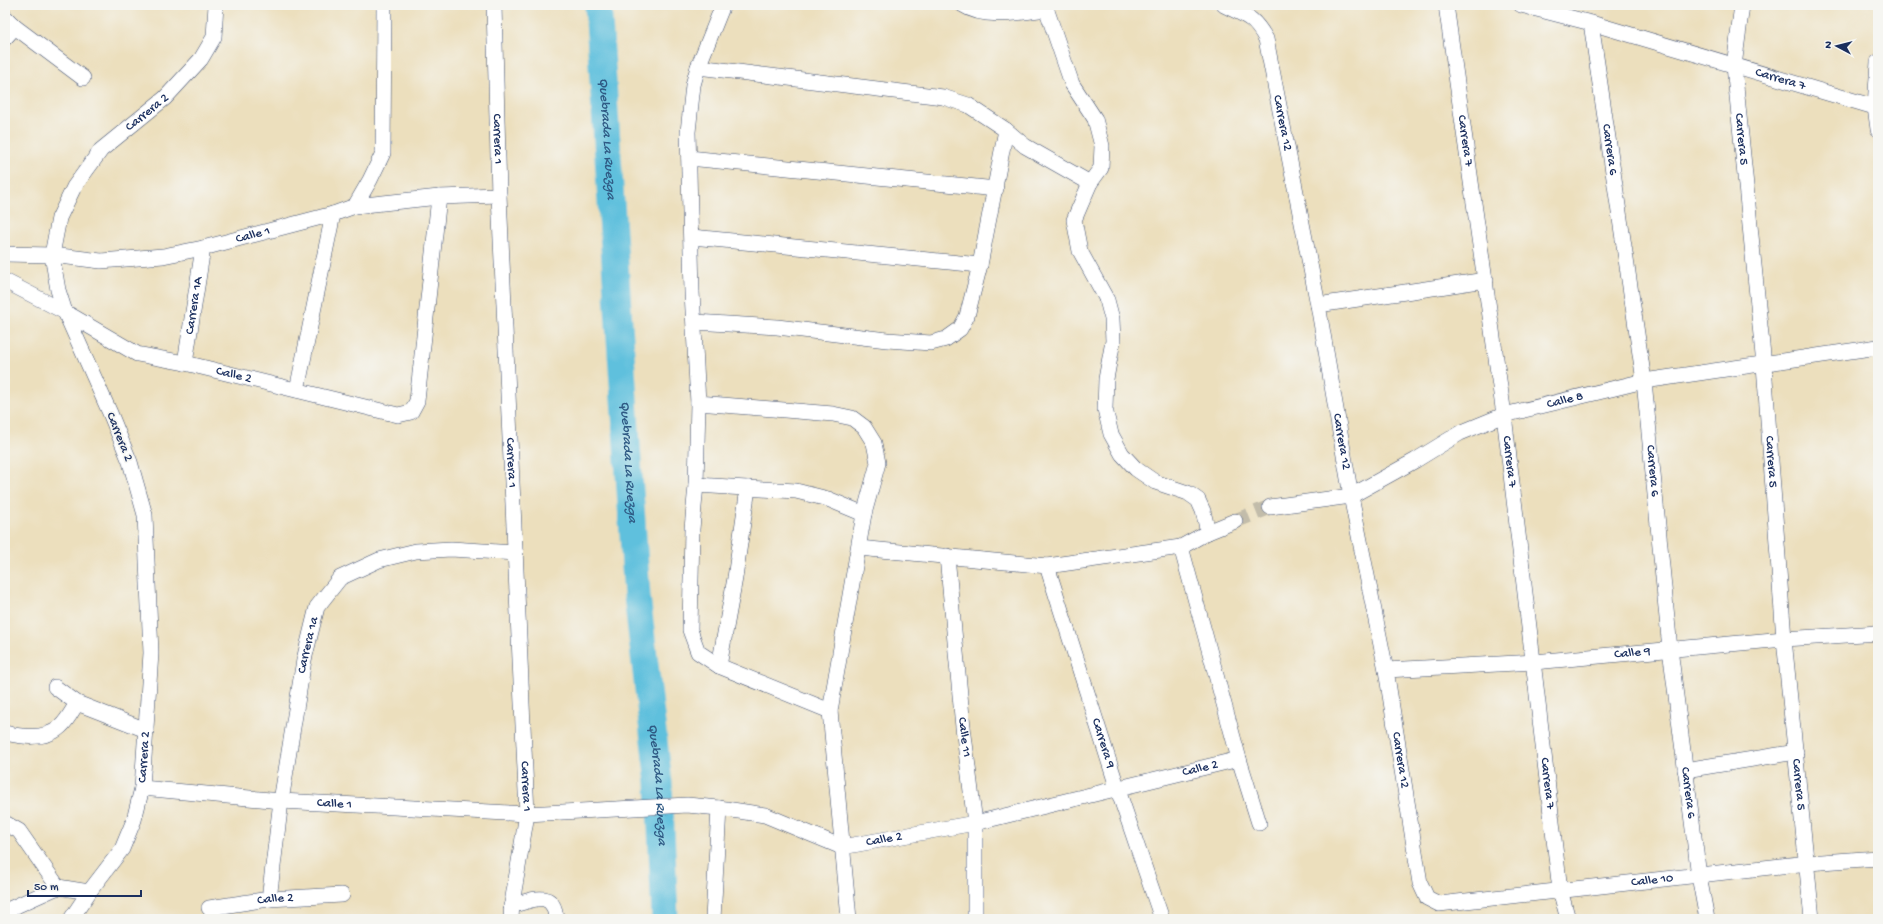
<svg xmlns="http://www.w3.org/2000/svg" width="1883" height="924" font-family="'Gochi Hand',sans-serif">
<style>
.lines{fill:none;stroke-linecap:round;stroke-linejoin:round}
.river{stroke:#5fc0dd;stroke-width:27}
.street-tunnel{stroke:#c2bcaa;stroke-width:15;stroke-dasharray:15 8;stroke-linecap:butt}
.street-casing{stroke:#3a496c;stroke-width:16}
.street{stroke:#fff;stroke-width:15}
.labels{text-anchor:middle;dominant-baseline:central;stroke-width:3.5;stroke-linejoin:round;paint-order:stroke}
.street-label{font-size:13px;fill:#1b2f5e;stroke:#f6f6f2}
.water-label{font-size:14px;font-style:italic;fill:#2f5a84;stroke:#f6f6f2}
</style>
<rect width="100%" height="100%" fill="#f6f6f2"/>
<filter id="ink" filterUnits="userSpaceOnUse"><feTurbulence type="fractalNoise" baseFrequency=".025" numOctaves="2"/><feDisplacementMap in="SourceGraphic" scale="8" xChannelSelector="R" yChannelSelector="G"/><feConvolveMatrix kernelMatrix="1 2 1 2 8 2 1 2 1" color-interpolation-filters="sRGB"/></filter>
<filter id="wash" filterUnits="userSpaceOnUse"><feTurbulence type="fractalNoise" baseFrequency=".012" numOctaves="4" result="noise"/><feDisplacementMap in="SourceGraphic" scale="16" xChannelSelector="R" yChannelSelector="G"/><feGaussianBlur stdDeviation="0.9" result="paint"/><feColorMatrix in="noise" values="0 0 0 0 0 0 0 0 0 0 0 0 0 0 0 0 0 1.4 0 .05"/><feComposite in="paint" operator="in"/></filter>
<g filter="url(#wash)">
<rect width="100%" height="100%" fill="#ecdfbd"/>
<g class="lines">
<path class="river" id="s1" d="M598 5 637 596 659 783 665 919"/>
</g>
</g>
<g filter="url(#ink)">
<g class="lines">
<polyline class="street-tunnel" points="1235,521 1270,507"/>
<g class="street-casing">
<g id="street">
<path id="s2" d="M494 5 499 195 527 814 512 903 511 919"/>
<polyline points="723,5 698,67 693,85 688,132 692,292 698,403 696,485 692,529 690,630 698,652 719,666 830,711"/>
<path d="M963 5C986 20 1021 12 1047 9"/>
<polyline points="1045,5 1072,84 1095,119 1102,146 1101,168 1090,183 1074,220 1080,251 1107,300 1112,319 1113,341 1106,379 1105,409 1111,434 1122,454 1136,469 1155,482 1188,493 1198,500 1203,511 1208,532"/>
<path id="s3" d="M1224 5C1246 16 1253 16 1266 39L1318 305 1351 496 1386 670 1420 883 1427 898 1439 904 1808 863 1878 858"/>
<path id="s4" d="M1446 5 1504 415 1560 890 1568 919"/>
<path id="s5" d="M1521 5 1591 23 1878 108"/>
<path id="s6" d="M1742 5 1734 66 1764 365 1784 639 1812 919"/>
<polyline points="5,17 15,27 83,78"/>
<path id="s7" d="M1591 23 1644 381 1670 649 1699 876 1707 919"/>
<polyline points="5,38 15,27"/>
<polyline points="1878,62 1875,107 1878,129"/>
<polyline points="698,67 943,97 968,105 1006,130 1025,146 1090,183"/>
<polyline points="689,158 996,189"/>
<polyline points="355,206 370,180 383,153 384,5"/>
<polyline points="692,237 980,265"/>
<path id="s8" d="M5 254 52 255 101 261 163 256 203 248 333 214 355 206 439 197 499 195"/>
<path id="s9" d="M5 281 65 312 137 354 185 363 398 415 411 412 417 401 439 197"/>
<polyline points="1318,305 1486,280"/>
<polyline points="695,322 777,327 887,340 931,343 946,339 960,329 967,316 980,265 1006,130"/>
<path id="s10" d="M185 363 203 248"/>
<polyline points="297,390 333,214"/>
<polyline points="698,403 833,414 852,418 864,427 874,443 878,463 864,514 830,711 849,919"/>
<polyline points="696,485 796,491 828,499 864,514"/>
<path id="s11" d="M1270 507 1351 496 1416 460 1460 433 1504 415 1644 381 1878 347"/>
<polyline points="1181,547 1208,532 1235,521"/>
<polyline points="859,548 1047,566 1181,547 1239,759 1259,823"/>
<path id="s12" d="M947 556 963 727 975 823V919"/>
<path id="s13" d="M1047 566 1118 790 1162 919"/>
<polyline points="719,666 735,578 748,488"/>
<path id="s14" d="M1386 670 1534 662 1784 639 1878 633"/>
<polyline points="55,687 77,703 146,730"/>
<path d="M5 733C22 737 46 740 60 727 67 721 72 711 77 703"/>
<polyline points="1685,770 1796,752"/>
<path id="s15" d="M142 788 281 801 527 814 687 805 719 808 765 815 842 847 975 823 1239 759"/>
<polyline points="5,823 19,831 58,887"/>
<path id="s16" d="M269 899 281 801 304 660 317 607 340 578 379 560 416 551 451 549 516 553"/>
<path d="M511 906C532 900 554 888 556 919"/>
<path id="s17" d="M209 908 269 899 342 895"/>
<polyline points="5,911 58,887 89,892"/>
<path id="s18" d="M71 919 89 892 122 849 134 820 142 788 151 653 145 515 130 462 110 413 65 312 58 290 52 255 59 218 74 187 101 150 165 98 201 59 214 37 216 5"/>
<polyline points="713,919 719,808"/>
</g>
</g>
<use href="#street" class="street"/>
</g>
</g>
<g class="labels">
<g class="street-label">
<text stroke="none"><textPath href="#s5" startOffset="270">Carrera 7</textPath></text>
<text stroke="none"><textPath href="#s18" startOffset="879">Carrera 2</textPath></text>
<text stroke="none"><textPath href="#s3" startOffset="141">Carrera 12</textPath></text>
<text stroke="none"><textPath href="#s2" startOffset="134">Carrera 1</textPath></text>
<text stroke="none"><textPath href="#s6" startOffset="135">Carrera 5</textPath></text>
<text stroke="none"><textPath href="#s4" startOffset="137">Carrera 7</textPath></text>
<text stroke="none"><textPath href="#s7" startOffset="128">Carrera 6</textPath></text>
<text stroke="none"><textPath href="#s8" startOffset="251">Calle 1</textPath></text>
<text stroke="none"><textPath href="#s10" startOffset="58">Carrera 1A</textPath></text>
<text stroke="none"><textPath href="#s9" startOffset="250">Calle 2</textPath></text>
<text stroke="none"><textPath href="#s11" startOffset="318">Calle 8</textPath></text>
<text transform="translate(119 437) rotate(68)">Carrera 2</text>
<text stroke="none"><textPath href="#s3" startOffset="465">Carrera 12</textPath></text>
<text stroke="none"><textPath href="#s4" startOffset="461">Carrera 7</textPath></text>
<text stroke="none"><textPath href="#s6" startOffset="459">Carrera 5</textPath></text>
<text stroke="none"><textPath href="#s2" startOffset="458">Carrera 1</textPath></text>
<text stroke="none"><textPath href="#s7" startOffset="452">Carrera 6</textPath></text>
<text stroke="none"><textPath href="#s16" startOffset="257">Carrera 1a</textPath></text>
<text stroke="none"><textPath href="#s14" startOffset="247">Calle 9</textPath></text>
<text stroke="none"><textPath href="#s12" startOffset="182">Calle 11</textPath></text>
<text stroke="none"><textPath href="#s13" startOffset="186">Carrera 9</textPath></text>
<text stroke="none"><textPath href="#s18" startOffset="182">Carrera 2</textPath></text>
<text stroke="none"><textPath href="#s3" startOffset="789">Carrera 12</textPath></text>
<text stroke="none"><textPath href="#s15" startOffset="1075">Calle 2</textPath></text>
<text stroke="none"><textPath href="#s4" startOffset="785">Carrera 7</textPath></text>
<text stroke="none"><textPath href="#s6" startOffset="783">Carrera 5</textPath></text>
<text stroke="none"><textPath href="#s2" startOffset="782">Carrera 1</textPath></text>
<text stroke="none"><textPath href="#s7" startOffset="776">Carrera 6</textPath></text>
<text stroke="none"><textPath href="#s15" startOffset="193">Calle 1</textPath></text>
<text stroke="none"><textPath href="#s15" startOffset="751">Calle 2</textPath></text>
<text stroke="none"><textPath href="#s3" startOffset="1158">Calle 10</textPath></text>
<text stroke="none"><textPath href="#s17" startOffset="67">Calle 2</textPath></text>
</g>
<g class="water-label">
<text stroke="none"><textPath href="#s1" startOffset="134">Quebrada La Ruezga</textPath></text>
<text stroke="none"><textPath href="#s1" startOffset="458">Quebrada La Ruezga</textPath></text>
<text stroke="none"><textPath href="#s1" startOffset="782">Quebrada La Ruezga</textPath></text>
</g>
</g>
<rect width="1883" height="924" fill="none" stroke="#f6f6f2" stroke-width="20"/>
<g transform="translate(1837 46) rotate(277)" stroke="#f6f6f2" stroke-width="3" paint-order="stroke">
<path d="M0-3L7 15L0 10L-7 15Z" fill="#1b2f5e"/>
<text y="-6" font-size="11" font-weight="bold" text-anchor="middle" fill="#1b2f5e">N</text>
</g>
<path d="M28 890v6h113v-6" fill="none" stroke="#1b2f5e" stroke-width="2"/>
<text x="34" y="890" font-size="12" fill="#1b2f5e" stroke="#f6f6f2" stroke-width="3" paint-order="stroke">50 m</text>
</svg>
